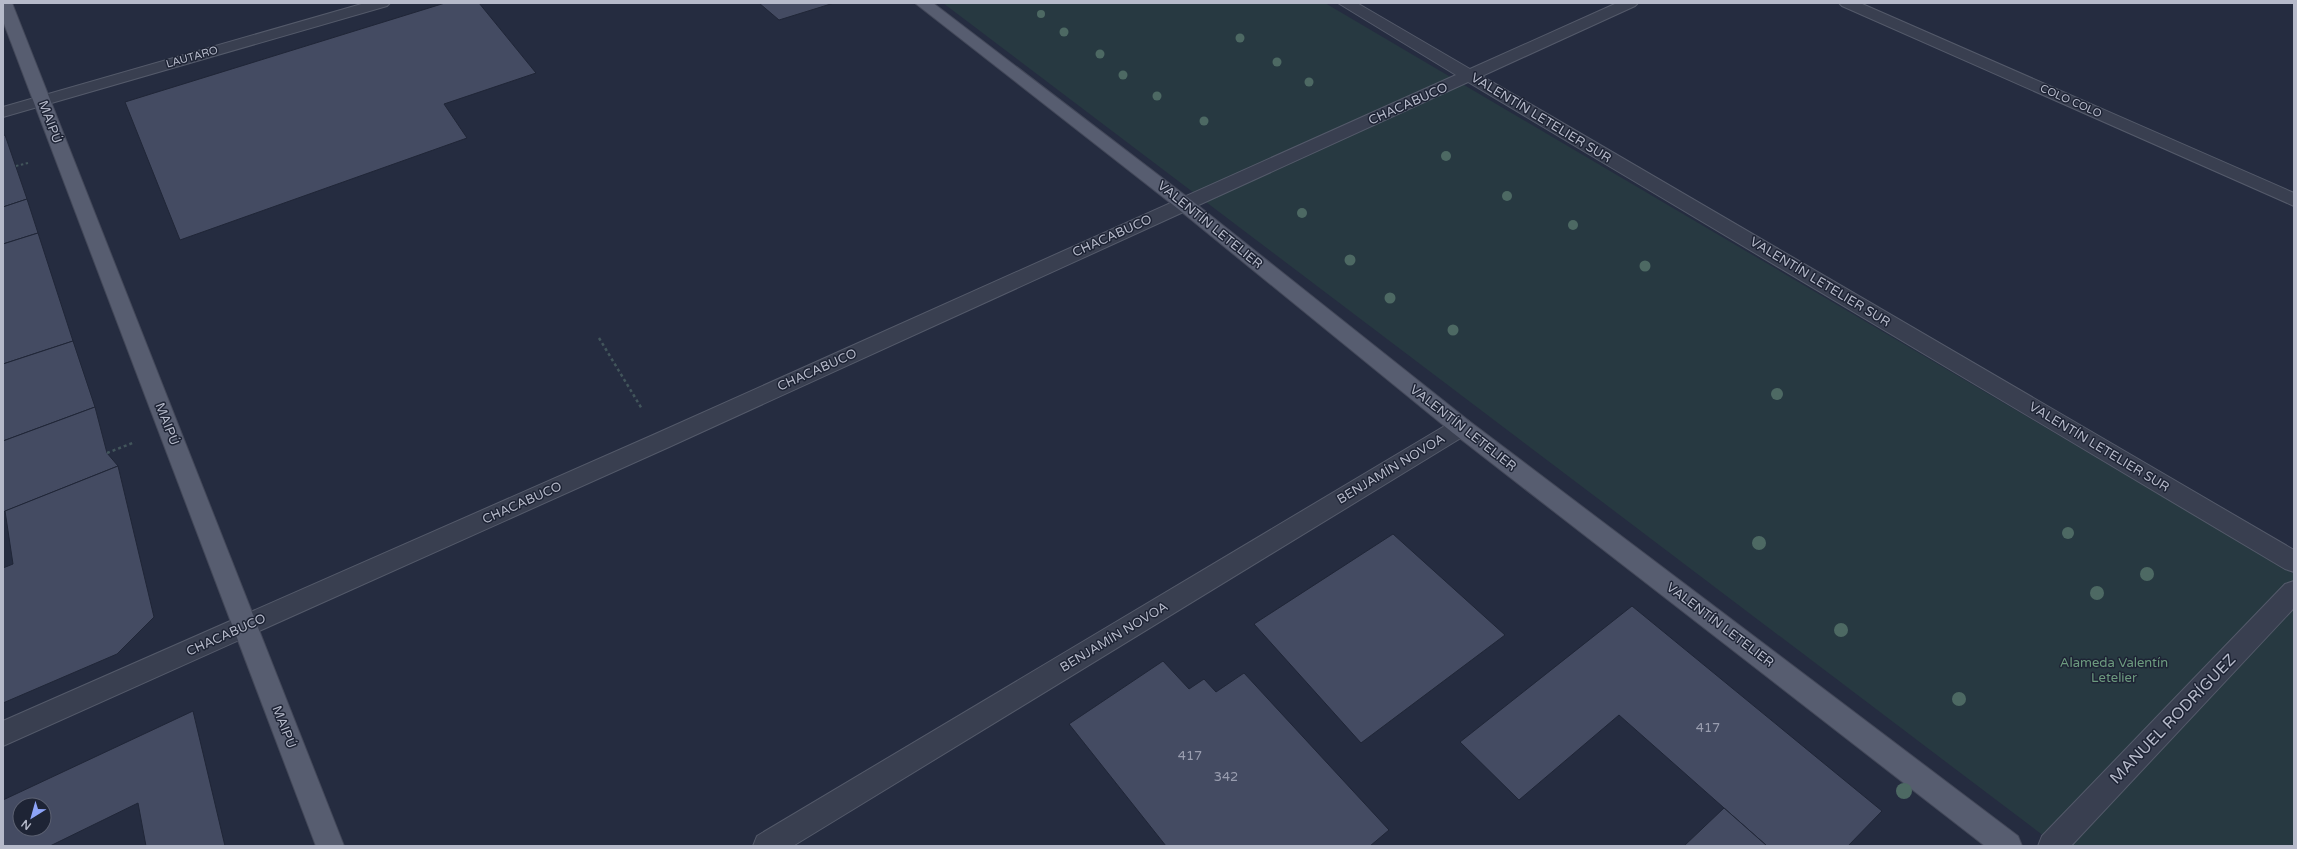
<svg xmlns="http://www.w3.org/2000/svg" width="2297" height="849" font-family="'Varela Round',sans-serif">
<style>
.green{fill:#273941}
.building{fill:#444b62;stroke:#202637;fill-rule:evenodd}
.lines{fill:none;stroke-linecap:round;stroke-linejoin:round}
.minor-casing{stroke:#545a6a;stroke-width:2}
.major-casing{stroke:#434859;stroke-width:2}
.path-far1{stroke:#42555b;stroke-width:2;stroke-dasharray:2.5 2.5;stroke-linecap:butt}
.path{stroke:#42555b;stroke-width:2.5;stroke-dasharray:3 3;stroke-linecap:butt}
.minor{fill:#393f50;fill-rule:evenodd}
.major{fill:#575d70;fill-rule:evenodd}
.tree{fill:#4d6963}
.labels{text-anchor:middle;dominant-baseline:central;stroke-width:3;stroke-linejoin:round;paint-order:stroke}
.far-street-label{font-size:11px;fill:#b6baca;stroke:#1e2435}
.street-label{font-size:13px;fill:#b6baca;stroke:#1e2435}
.park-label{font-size:13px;fill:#6d9b7f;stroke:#1e2435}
.near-number-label{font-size:13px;fill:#9a9eb0}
.near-street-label{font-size:16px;fill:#b6baca;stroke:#1e2435}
</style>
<rect width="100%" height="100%" fill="#252c40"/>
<polygon class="green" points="943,3 1325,3 2294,574 2294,846 2057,846"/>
<g class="building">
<polygon points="445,3 479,3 536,73 444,104 467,138 180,240 125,102"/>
<polygon points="759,3 834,3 779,20"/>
<polygon points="5,135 27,199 3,207 3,136"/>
<polygon points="27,199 38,233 3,244 3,207"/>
<polygon points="38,233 73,341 3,364 3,244"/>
<polygon points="73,341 95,407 3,441 3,364"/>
<polygon points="95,407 107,453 118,466 3,512 3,441"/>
<polygon points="118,466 154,617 117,654 3,703 3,568 13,564 5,511"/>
<polygon points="1393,534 1505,635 1361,743 1254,624"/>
<polygon points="1632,606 1882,811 1848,846 1767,846 1619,715 1519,800 1460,742"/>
<polygon points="1163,661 1189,689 1204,679 1216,692 1244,673 1389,830 1370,846 1166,846 1069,724"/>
<path d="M193 711 225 846H146L138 803 50 846H3V800ZM20 805H44V829H20Z"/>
<polygon points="1724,808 1767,846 1684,846"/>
</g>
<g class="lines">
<g class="minor-casing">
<g id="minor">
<polygon points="365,3 390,3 387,6 3,117 3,107"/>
<polygon points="1338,3 1357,3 1470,69 1617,3 1638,3 1635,6 1482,76 2294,550 2294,572 2285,569 1468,82 669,447 3,746 3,721 653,435 1456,75"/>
<polygon points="1839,3 1860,3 2294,193 2294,206 1842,6"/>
<polygon points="1461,419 1469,421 1472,427 1469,433 793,846 753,846 757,836 1453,421"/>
<polygon points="2294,581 2294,608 2071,846 2038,846 2042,836 2285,584"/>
</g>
</g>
<g class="major-casing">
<g id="major">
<polygon points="3,3 12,3 344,846 316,846 3,21"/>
<polygon points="915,3 933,3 1191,200 1469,421 2018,836 2022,846 1985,846 1453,433 1177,208"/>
</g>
</g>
<polyline class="path-far1" points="16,166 28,163"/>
<g class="path">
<polyline points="599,338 642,409"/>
<polyline points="107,453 135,442"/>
</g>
<use href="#minor" class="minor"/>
<use href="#major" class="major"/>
</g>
<g class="tree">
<circle cx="1041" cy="14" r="4"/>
<circle cx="1064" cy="32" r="4.5"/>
<circle cx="1240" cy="38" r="4.5"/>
<circle cx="1100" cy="54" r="4.5"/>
<circle cx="1277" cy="62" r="4.5"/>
<circle cx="1123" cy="75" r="4.5"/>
<circle cx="1309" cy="82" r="4.5"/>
<circle cx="1157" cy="96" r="4.5"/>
<circle cx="1204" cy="121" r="4.5"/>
<circle cx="1446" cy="156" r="5"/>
<circle cx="1507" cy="196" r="5"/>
<circle cx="1302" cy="213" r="5"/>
<circle cx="1573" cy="225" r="5"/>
<circle cx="1350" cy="260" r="5.5"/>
<circle cx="1645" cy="266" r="5.5"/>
<circle cx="1390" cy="298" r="5.5"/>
<circle cx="1453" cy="330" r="5.5"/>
<circle cx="1777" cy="394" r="6"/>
<circle cx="2068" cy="533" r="6"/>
<circle cx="1759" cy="543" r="7"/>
<circle cx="2147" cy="574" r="7"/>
<circle cx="2097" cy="593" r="7"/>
<circle cx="1841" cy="630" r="7"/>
<circle cx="1959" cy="699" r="7"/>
<circle cx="1904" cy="791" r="8"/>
</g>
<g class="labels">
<g class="far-street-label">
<text transform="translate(192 57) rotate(-16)">LAUTARO</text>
<text transform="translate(2071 101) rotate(24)">COLO COLO</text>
</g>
<g class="street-label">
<text transform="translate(1408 104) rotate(-24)">CHACABUCO</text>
<text transform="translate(1541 118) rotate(31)">VALENTÍN LETELIER SUR</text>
<text transform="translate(50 122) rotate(70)">MAIPÚ</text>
<text transform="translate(1210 225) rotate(39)">VALENTÍN LETELIER</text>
<text transform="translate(1112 236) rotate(-24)">CHACABUCO</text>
<text transform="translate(1820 282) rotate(31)">VALENTÍN LETELIER SUR</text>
<text transform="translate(817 370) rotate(-24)">CHACABUCO</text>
<text transform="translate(167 424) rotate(69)">MAIPÚ</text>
<text transform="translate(1463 428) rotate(38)">VALENTÍN LETELIER</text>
<text transform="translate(2099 447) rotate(31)">VALENTÍN LETELIER SUR</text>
<text transform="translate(1391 469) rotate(-31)">BENJAMÍN NOVOA</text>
<text transform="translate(522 503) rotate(-24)">CHACABUCO</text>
<text transform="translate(1720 625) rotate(37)">VALENTÍN LETELIER</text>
<text transform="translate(226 635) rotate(-24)">CHACABUCO</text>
<text transform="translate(1114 637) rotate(-31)">BENJAMÍN NOVOA</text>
<text transform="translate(284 727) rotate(69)">MAIPÚ</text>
</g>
<g class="park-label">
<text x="2114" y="663">Alameda Valentín<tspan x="2114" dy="15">Letelier</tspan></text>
</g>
<g class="near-number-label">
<text x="1708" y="728">417</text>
<text x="1190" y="756">417</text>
<text x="1226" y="777">342</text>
</g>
<g class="near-street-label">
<text transform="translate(2173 719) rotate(-46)">MANUEL RODRÍGUEZ</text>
</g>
</g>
<rect width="2297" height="849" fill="none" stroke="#b6baca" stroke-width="8"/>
<g transform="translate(32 817) rotate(217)"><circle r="19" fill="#1e2435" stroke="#5b6071"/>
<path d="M0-3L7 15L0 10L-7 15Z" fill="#8da4f8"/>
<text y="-6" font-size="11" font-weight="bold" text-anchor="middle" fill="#b6baca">N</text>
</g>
</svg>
